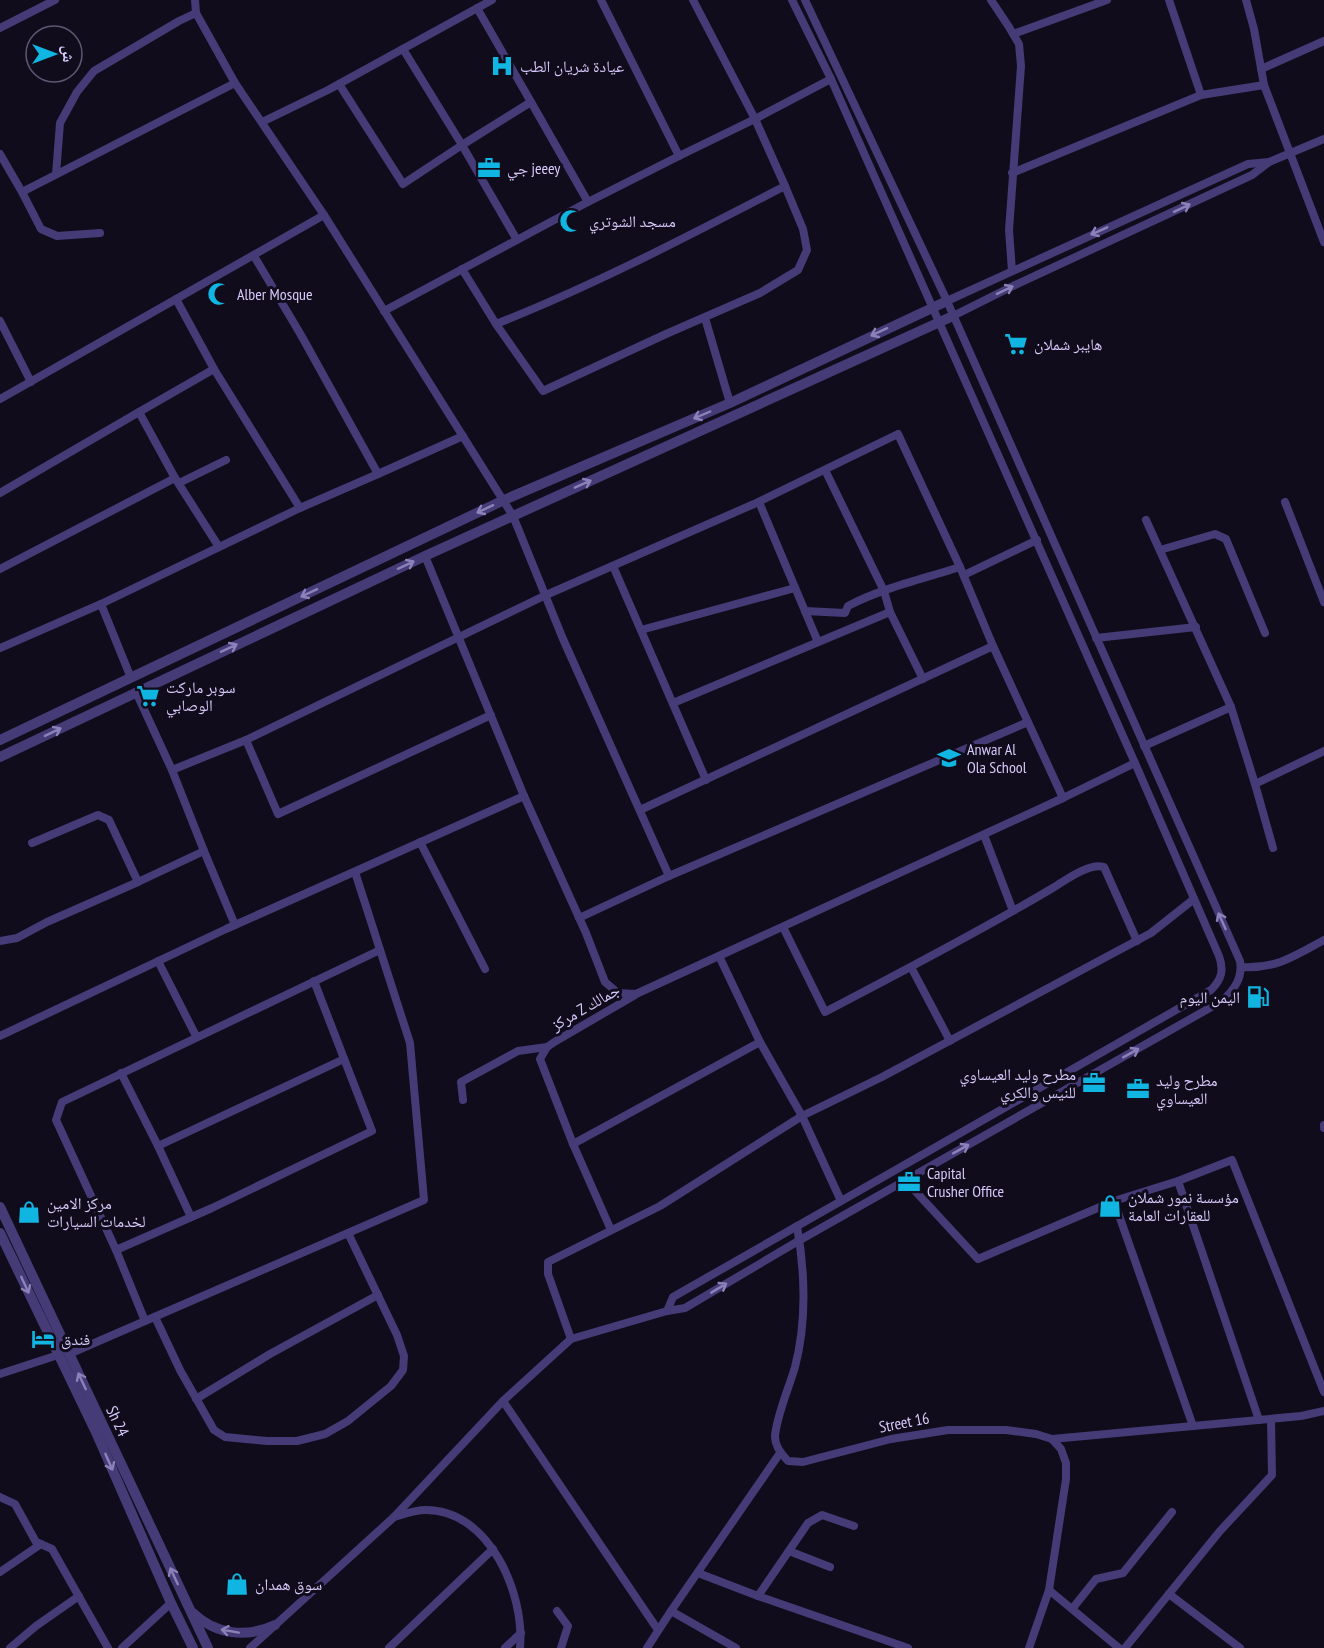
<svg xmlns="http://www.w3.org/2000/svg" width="1324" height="1648" font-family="'PT Sans Narrow','Noto Naskh Arabic',sans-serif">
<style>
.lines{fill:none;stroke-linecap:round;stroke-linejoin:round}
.minor{stroke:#443b77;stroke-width:8}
.tertiary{stroke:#443b77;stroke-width:10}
.oneway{stroke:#8c82b9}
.labels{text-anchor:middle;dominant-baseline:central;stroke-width:6;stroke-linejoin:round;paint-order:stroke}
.poi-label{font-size:16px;fill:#d5cafb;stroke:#110c1b;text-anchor:start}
.street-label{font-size:16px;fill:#d5cafb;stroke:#110c1b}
</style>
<rect width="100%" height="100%" fill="#110c1b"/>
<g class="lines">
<g class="minor">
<polyline points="195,0 196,13 235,83 324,215 513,516 563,639 669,876"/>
<polyline points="601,0 679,156 755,119 693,0"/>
<polyline points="991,0 1009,27 1019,44 1021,66 1009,230 1012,271"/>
<polyline points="1169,0 1201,95"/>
<polyline points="1246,0 1254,29 1264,85 1324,242"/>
<polyline points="477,8 531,102"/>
<polyline points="0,28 55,0"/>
<polyline points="1013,34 1107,0"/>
<polyline points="1261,69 1324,41"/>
<polyline points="339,84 403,184 462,145 403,49"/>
<polyline points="262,122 328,90 492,0"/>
<polyline points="0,154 22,192 41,229 57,236 100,233"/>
<polyline points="1012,173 1201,95 1264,85"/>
<polyline points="56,174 60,123 77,92 94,71 179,21 196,13"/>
<polyline points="22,192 235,83"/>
<polyline points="517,240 462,145 531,102 588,202"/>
<polyline points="254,256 301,335 378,474 463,436"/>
<path d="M462 269 496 324C595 285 690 235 785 186L755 119 831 79"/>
<polyline points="947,301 1248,164 1269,162 1324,139"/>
<polyline points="384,311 586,203 679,156"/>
<polyline points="953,316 1013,286 1252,175 1269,162"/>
<polyline points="705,318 730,403"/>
<polyline points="0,321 31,382"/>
<polyline points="496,324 543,391 666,334 760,293 798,270 807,250 803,229 785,186"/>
<polyline points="214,369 300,508"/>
<polyline points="0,399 324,215"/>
<polyline points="139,412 214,369 176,299"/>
<polyline points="175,478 219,547"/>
<polyline points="179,483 226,460"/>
<polyline points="0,493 139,412 175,478 0,569"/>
<polyline points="759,502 818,642"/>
<polyline points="1285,502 1324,602"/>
<polyline points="1146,520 1231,707 1255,784 1273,848"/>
<polyline points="1160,550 1215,534 1226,539 1265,633"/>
<polyline points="425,556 524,796 586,933 605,982 618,993 636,994 1063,798 1135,763"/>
<polyline points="613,566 706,780"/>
<polyline points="964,575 1037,540"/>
<polyline points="101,604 131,678"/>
<path d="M805 611 845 613 848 606C882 588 923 579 960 567"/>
<polyline points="890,612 923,679"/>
<polyline points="641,630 795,588"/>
<polyline points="1096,638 1196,627"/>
<polyline points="0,648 101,604 300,508 378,474"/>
<polyline points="136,692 172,770 204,851 235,925"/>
<polyline points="673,703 890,612 884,591 825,470"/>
<polyline points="491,715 278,814 246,740 546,595 754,504 898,434 960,567 993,646 1063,798"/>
<polyline points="1144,746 1231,707"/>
<polyline points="172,770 246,740"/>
<polyline points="1255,784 1324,751"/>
<polyline points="640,810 993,646"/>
<polyline points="984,835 1013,911"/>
<polyline points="420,842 485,969"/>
<polyline points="32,843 98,815 109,820 138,882 204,851"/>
<polyline points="579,918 669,876 1028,722"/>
<path d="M783 927 825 1012C901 972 977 933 1051 889 1063 882 1089 862 1104 867L1137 941"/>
<polyline points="0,941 17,938 47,922 138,882"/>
<polyline points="719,956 760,1042"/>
<polyline points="158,961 196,1036"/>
<polyline points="911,967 950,1041"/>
<path d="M1241 967C1276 969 1295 956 1324 940"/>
<polyline points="0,1036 226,929 524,796"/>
<polyline points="121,1073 158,1146"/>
<polyline points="463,1100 461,1082 518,1051 547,1047"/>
<polyline points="1324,1125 1324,1128"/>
<polyline points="573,1144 540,1059 547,1047 556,1041 635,995"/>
<polyline points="905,1180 978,1259 1114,1201 1193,1426 1052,1439"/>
<polyline points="1178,1181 1232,1160 1324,1392"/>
<polyline points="1114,1201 1178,1181 1259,1420"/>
<polyline points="191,1217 158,1146 344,1059"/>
<path d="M797 1226C805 1272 807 1321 795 1367 789 1388 776 1417 775 1437 775 1447 782 1455 788 1461L803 1462 891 1439 948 1430H1006L1036 1434 1052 1439 1061 1449 1066 1463V1479L1049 1590 1029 1648"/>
<polyline points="611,1230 573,1144 760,1042 802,1116 882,1077 1151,933 1194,899"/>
<polyline points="116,1250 212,1208 372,1131 314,981"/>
<path d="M667 1311 673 1297 1211 990C1222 979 1224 970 1219 956L1135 763 831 79 792 0"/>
<polyline points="155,1317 180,1370 214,1430 225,1437 267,1441 297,1441 325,1434 348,1421 391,1386 403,1370 404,1356 397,1335 348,1233"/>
<polyline points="145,1321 116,1250 56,1120 62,1102 380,950"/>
<polyline points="571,1339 548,1274 548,1262 660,1206 802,1116 841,1201"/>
<polyline points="69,1354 424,1200 410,1043 355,872"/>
<polyline points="0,1374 58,1355"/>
<polyline points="196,1399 270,1354 378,1295"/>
<polyline points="503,1401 658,1630"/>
<polyline points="1193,1426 1301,1416 1324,1411"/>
<polyline points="0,1497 15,1504 36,1542 52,1549 108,1648"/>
<path d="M394 1517C404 1514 415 1510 426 1510 489 1510 525 1593 520 1648"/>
<polyline points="789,1551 830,1567"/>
<polyline points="0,1572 41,1544"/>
<polyline points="698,1573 758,1596 908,1648"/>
<polyline points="1049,1590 1119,1648"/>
<polyline points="1169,1594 1240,1648"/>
<polyline points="758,1596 808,1523 822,1515 854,1526"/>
<polyline points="1072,1609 1096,1579 1123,1573 1172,1512"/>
<polyline points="557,1611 568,1626 561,1648"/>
<polyline points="671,1611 736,1648"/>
<polyline points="10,1648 36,1626 79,1596"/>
<polyline points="122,1648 171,1603"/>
<path d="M250 1648 394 1517 503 1401 571 1339 667 1311 685 1308 800 1240 1222 1001C1234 990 1243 978 1240 961L947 301 805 0"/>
<polyline points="389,1648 493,1549"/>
<polyline points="505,1648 521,1633"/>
<polyline points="647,1648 671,1611 780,1453"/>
<polyline points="1125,1648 1220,1531 1272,1475 1271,1419"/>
</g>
<g class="tertiary">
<polyline points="0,740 504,500 730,403 947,301"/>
<polyline points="0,757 425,556 953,316"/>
<polyline points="0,1207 208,1648"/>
<polyline points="0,1233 95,1430 171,1603 193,1648"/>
<path d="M193 1613C216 1635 247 1638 275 1625"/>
</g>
</g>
<defs><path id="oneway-shaft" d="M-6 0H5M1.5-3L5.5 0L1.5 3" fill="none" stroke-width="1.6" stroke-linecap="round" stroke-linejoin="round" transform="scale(1.5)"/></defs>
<g class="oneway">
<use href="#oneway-shaft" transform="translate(1182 208) rotate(-25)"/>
<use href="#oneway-shaft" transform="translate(1099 231) rotate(156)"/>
<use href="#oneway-shaft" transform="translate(1005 290) rotate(-26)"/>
<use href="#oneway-shaft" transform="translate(879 332) rotate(155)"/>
<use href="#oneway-shaft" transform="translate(702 415) rotate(157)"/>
<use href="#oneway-shaft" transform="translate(583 484) rotate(-24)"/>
<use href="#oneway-shaft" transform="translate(485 509) rotate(155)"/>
<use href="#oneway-shaft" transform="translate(406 565) rotate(-25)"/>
<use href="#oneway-shaft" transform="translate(309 593) rotate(155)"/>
<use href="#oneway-shaft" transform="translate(229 648) rotate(-25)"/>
<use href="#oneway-shaft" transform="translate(53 732) rotate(-26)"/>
<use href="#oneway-shaft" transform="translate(1222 921) rotate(-114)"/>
<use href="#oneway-shaft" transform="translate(1131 1053) rotate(-29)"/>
<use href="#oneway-shaft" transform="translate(961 1149) rotate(-29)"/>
<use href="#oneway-shaft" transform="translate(25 1285) rotate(65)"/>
<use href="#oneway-shaft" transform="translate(719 1288) rotate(-31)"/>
<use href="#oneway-shaft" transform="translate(82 1381) rotate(-115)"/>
<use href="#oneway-shaft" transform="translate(109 1462) rotate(66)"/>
<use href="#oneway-shaft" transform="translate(174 1576) rotate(-115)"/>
<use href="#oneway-shaft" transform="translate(230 1631) rotate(-170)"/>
</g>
<defs>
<g id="hospital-bare" transform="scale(1.8)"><path d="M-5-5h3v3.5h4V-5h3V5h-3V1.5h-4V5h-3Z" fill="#10b5e1" stroke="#110c1b" stroke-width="2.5" paint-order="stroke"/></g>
<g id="office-bare" transform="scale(1.8)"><path d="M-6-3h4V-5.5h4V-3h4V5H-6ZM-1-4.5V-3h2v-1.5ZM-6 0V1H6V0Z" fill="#10b5e1" stroke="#110c1b" stroke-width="2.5" paint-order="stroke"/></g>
<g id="mosque-bare" transform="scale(1.8)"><path d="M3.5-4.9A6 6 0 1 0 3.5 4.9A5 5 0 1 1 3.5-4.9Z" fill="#10b5e1" stroke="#110c1b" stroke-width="2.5" paint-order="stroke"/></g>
<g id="supermarket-bare" transform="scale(1.8)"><path d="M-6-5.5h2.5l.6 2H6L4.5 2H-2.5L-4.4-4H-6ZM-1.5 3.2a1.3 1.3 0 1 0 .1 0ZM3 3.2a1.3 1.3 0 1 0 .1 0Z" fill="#10b5e1" stroke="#110c1b" stroke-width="2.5" paint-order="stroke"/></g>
<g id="school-bare" transform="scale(1.8)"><path d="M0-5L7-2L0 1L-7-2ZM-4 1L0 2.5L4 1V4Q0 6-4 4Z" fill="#10b5e1" stroke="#110c1b" stroke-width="2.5" paint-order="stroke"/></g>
<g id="fuel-bare" transform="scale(1.8)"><path d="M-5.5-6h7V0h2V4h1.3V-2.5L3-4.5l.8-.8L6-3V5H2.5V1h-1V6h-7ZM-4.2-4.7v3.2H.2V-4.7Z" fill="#10b5e1" stroke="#110c1b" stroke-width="2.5" paint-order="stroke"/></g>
<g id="shop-bare" transform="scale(1.8)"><path d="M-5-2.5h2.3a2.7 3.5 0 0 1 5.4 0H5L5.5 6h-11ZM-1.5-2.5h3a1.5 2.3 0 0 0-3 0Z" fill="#10b5e1" stroke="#110c1b" stroke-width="2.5" paint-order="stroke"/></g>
<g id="hotel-bare" transform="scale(1.8)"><path d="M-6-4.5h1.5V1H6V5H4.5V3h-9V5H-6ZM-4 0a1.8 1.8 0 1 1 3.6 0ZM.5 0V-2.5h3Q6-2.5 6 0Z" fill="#10b5e1" stroke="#110c1b" stroke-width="2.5" paint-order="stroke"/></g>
</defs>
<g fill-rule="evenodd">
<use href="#hospital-bare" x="502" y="66"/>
<use href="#office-bare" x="489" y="168"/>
<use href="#mosque-bare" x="571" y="221"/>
<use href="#mosque-bare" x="219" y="294"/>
<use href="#supermarket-bare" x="1016" y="344"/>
<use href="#supermarket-bare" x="148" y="696"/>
<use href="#school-bare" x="949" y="758"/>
<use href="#fuel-bare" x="1258" y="997"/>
<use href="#office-bare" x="1094" y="1083"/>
<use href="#office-bare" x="1138" y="1089"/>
<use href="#office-bare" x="909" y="1182"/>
<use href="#shop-bare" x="1110" y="1206"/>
<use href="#shop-bare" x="29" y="1212"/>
<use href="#hotel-bare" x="43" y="1339"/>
<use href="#shop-bare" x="237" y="1584"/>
</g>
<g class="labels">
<g class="poi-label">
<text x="520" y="66">عيادة شريان الطب</text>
<text x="507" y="168">جي jeeey</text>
<text x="589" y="221">مسجد الشوتري</text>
<text x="237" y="294">Alber Mosque</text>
<text x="1034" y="344">هايبر شملان</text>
<text x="166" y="687">سوبر ماركت<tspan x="166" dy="18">الوصابي</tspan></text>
<text x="967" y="749">Anwar Al<tspan x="967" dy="18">Ola School</tspan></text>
<text x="1240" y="997" text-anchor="end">اليمن اليوم</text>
<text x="1076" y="1074" text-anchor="end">مطرح وليد العيساوي<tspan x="1076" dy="18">للنيس والكري</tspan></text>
<text x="1156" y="1080">مطرح وليد<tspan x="1156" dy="18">العيساوي</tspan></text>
<text x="927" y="1173">Capital<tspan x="927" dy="18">Crusher Office</tspan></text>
<text x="1128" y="1197">مؤسسة نمور شملان<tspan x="1128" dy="18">للعقارات العامة</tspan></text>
<text x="47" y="1203">مركز الامين<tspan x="47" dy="18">لخدمات السيارات</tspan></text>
<text x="61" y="1339">فندق</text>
<text x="255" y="1584">سوق همدان</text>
</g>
<g class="street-label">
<text transform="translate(585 1007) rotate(-30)">مركز Z جمالك</text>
<text transform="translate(118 1421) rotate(65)">Sh 24</text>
<text transform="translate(904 1422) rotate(-11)">Street 16</text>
</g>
</g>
<g transform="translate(54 54) rotate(90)"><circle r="28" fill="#110c1b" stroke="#5f5875" stroke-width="1.5"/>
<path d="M0-4.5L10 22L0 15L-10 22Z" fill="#10b5e1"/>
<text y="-9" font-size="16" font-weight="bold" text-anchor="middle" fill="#d5cafb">ش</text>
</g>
</svg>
